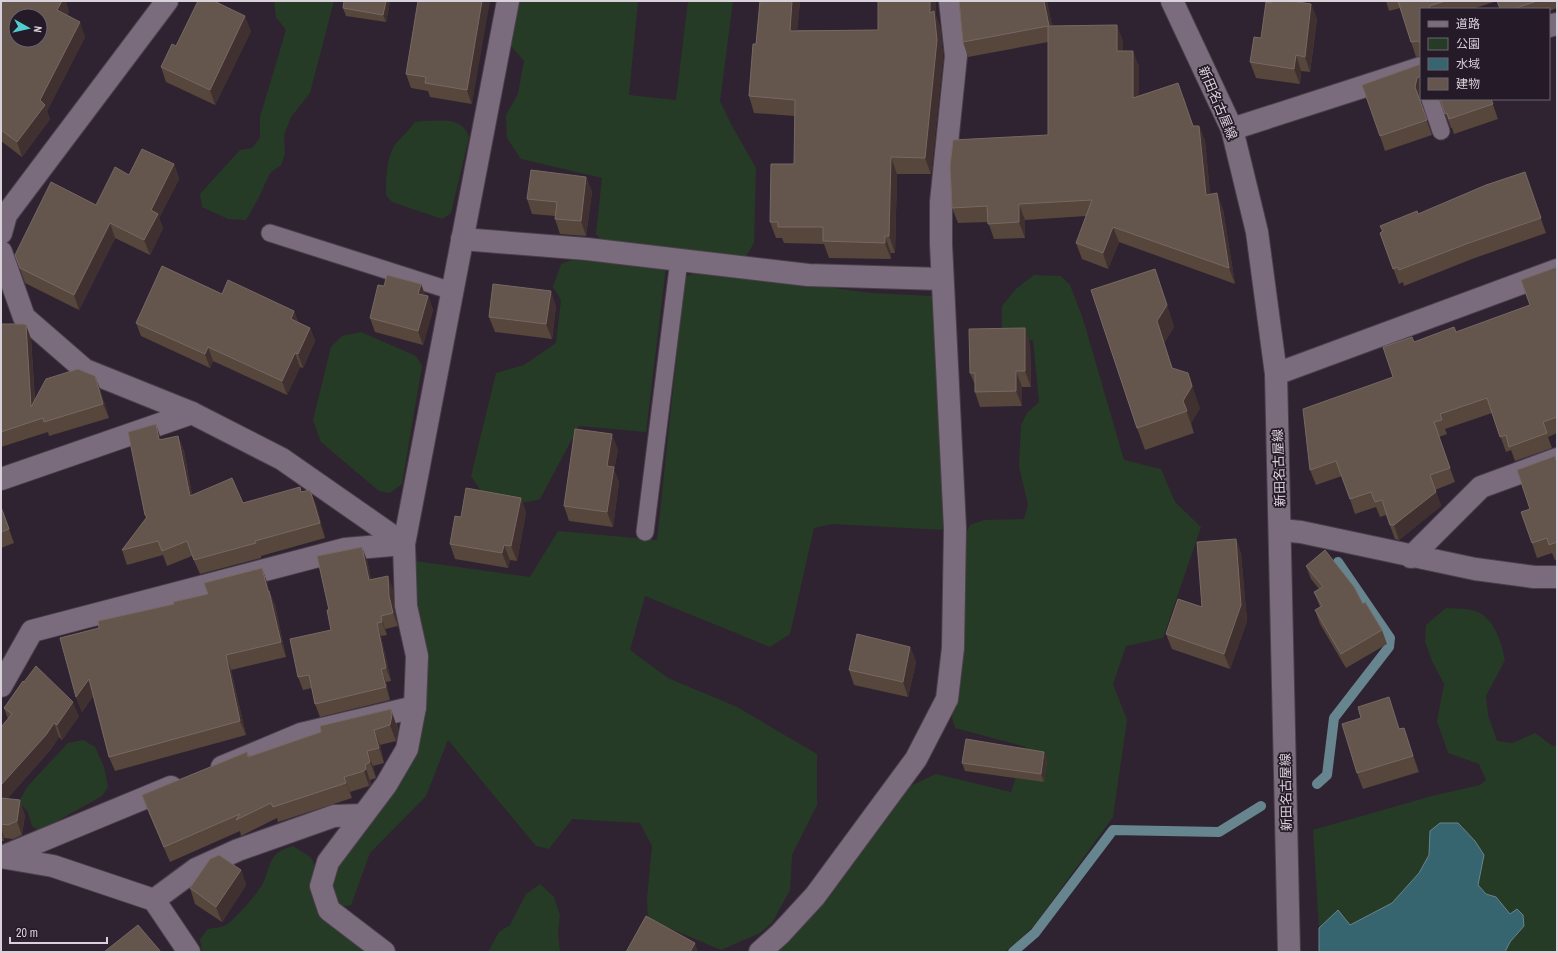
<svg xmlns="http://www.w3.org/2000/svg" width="1558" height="953" font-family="'Archivo Narrow','Noto Sans JP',sans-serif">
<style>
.green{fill:#263b25}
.water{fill:#36646f;stroke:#67858f}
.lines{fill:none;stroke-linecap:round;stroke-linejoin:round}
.stream{stroke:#67858f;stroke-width:10}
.service-casing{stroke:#4a3f4b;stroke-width:19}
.minor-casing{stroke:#4a3f4b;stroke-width:24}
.secondary-casing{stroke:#4a3f4b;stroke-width:24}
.service{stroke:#7b6c7d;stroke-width:17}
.minor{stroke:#7b6c7d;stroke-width:22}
.secondary{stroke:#7b6c7d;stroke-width:22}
.wall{fill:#56463c}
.shaded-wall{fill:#403130}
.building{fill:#64554d;stroke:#776863;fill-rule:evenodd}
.labels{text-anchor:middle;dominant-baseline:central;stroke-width:3.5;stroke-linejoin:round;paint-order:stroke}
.street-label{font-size:13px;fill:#dad2db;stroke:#251a27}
</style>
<rect width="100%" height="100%" fill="#2f2331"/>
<g class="green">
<polygon points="274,1 334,1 310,93 291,117 284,135 285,154 281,165 270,173 258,199 246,220 228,219 202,207 200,194 240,150 252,148 260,138 260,117 286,30 276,17"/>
<polygon points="519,1 638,1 629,95 676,100 688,1 733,1 720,101 732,126 756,168 754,243 746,256 604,243 596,234 602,178 521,159 507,138 506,115 518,94 524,61 511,46"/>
<path d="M422 121C441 121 462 116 469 137L451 213 442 219 392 202 386 195C386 180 386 160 394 146 400 138 409 131 415 122Z"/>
<path d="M572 260 666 267 646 432 579 426 540 499C525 504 506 505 491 499 482 495 476 483 471 476L496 373 524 365 556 343 561 300 553 287 561 264Z"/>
<polygon points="701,270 871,293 932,296 946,530 832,524 814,528 790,634 770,647 645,596 630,650 668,678 737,707 817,754 817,805 792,855 790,890 772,923 760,933 721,950 648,919 647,899 652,846 640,823 572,819 549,849 536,846 448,740 426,796 370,853 351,905 335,908 330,893 333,870 414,754 410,588 415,561 530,577 558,531 657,540 685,277"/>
<polygon points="1034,275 1061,276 1070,285 1083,319 1124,460 1161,469 1175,502 1201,527 1163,638 1126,646 1113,684 1127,720 1113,817 1034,926 1005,952 772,952 908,787 936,774 1011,792 1026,747 955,728 952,718 964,537 970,525 984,520 1024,519 1028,505 1019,466 1021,425 1027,413 1039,402 1033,340 1002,340 1002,306 1016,289"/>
<polygon points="361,332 416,356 422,366 402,484 390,493 379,491 321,442 313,420 331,347 342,336"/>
<path d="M1446 608C1454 609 1463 608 1471 610 1494 614 1501 642 1505 660L1486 696 1488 715 1497 741 1513 743 1535 733 1554 747 1557 743V952H1505L1510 942 1524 926 1510 914 1496 897 1486 894 1477 885 1484 855 1430 831 1429 855 1419 873 1392 903 1350 925 1338 910 1319 928 1313 830 1432 796 1480 785 1486 780 1479 764 1448 753 1437 721 1444 684 1432 661 1425 641 1426 625Z"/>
<polygon points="83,740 95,747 104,767 108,787 102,796 39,831 32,826 28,812 19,802 27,787 68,743"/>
<path d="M293 846C298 850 306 853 311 858 320 867 307 897 320 914 327 924 358 943 369 952H202L200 939 208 929C213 928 221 928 226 925 236 918 259 893 264 881 272 861 269 853 293 846Z"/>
<polygon points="540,884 554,897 560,915 558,933 560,952 488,952 499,932 510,925 526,894"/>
</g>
<polygon class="water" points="1440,823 1458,823 1475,841 1484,855 1478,885 1486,894 1496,897 1510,914 1517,909 1523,915 1524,926 1510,942 1505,952 1319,952 1319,928 1338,910 1350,925 1392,903 1419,873 1429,855 1430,831"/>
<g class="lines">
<g class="stream">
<polyline points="1317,784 1327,775 1334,718 1389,647 1390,638 1338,562"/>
<polyline points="1013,952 1035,933 1113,830 1219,832 1261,806"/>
</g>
<g class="service-casing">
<g id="service">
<polyline points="1430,99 1441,131"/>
<polyline points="270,233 452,291"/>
<polyline points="645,532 679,260"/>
</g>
</g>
<g class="minor-casing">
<g id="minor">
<polyline points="1549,26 1557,24"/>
<polyline points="1232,129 1421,68"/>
<polyline points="1,233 6,215 167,1"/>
<polyline points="462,239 587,249 808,275 941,279"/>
<polyline points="1,252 24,317 85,370 192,413 282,459 404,544"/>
<polyline points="1276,374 1557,270"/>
<polyline points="1,479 192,413"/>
<polyline points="1281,530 1301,532 1475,569 1534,577 1557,577"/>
<polyline points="1411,557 1481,487 1557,459"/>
<polyline points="1,686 32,631 345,549 404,544"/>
<polyline points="222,767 301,734 415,707"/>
<polyline points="1,857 53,866 154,900 189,952"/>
<polyline points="2,857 171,787"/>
<polyline points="154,900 196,869 238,850 334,816 363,815"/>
<polyline points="384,952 329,910 321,886 328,862 386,785 407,749 415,707 417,656 406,606 404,544 508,1"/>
<polyline points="760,952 780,934 815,896 916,759 947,699 953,648 955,528 941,244 941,202 956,56 950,1"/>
</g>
</g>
<g class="secondary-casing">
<polyline id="secondary" points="1172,1 1232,129 1257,232 1276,374 1289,952"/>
</g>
<use href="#service" class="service"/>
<use href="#minor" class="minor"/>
<use href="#secondary" class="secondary"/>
</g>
<g class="wall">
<polygon points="1,1 69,11 67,15 85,37 47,111 50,119 22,157 1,141"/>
<polygon points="344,1 390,1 386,22 346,16 343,8"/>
<polygon points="760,1 800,1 797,30 878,30 878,1 936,1 936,16 940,27 943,56 931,174 897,174 895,253 891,253 891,259 829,258 824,244 784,243 782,238 776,238 770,222 794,164 795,116 754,113 749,96 756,44"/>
<polygon points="959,1 1047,1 1052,26 1123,41 1123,51 1139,66 1139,96 1184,98 1193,126 1199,126 1205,141 1210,194 1223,209 1235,284 1119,242 1108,269 1082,259 1076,243 1086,216 1025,220 1025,238 994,239 988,222 958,223 952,208 1048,135 1048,42 968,57 963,42"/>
<polygon points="1386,1 1557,1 1557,8 1549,11 1550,13 1549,13 1549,9 1500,9 1497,1 1472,9 1421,9 1421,56 1416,57 1400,8 1389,11"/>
<polygon points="436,2 472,104 430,97 428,91 411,88 406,74"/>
<polygon points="1271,3 1311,4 1317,19 1310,72 1301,71 1300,84 1256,78 1250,62 1261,38"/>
<polygon points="251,31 215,105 166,82 161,67 176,46"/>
<polygon points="1421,64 1421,99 1420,102 1432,135 1385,151 1380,136 1420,65"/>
<polygon points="1440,99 1491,99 1498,119 1454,134 1452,128 1451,128"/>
<polygon points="174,164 179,179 159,218 163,228 150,255 115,238 79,310 25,283 15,255 96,205 129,175"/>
<polygon points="586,177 592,192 586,236 560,234 555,219 555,216 532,214 527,199"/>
<polygon points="1530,187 1546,233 1472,259 1404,286 1403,282 1399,284 1380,233 1382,231 1380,226 1418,214"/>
<polygon points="1557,267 1557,433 1548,437 1552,448 1515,461 1511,450 1506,452 1492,413 1445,429 1447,434 1439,437 1455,482 1435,490 1441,506 1399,540 1395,539 1386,515 1380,517 1376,507 1355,514 1342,476 1316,485 1310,470 1393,377 1414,342 1456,332 1530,305"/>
<polygon points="1155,269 1174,327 1164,343 1173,369 1200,408 1191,423 1194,433 1145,450 1137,428"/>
<polygon points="421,284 425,295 428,296 433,310 423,345 375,332 370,318 384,286"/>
<polygon points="222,294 294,311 298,322 310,328 315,341 303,368 300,367 287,395 213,361 210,368 141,336 136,323"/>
<polygon points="556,306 552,339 495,332 489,317"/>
<polygon points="1,324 26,325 31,339 35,400 95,376 100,389 109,418 49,436 48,432 1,447"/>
<polygon points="1030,343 1031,387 1022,387 1022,406 980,407 975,392 975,385 970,373"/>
<polygon points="178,436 184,451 192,495 243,503 302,492 316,504 325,538 261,556 261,558 200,574 192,556 167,566 163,555 127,565 122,550 146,518 145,515 162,440"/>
<polygon points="618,449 614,470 619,482 613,527 569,521 564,506"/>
<polygon points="1557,463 1557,559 1555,560 1552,553 1537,558 1532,543 1530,509"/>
<polygon points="521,498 526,513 517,561 510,560 508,568 455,559 450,544 461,517"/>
<polygon points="1,506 14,543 1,548"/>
<polygon points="1236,539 1241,554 1247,621 1230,669 1172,649 1166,634 1202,607"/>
<polygon points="367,560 371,580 393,589 394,609 398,626 385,629 387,635 381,636 391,681 386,682 390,700 320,717 315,704 312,688 303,690 298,677 331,630 329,610"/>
<polygon points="1306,566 1363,604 1382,630 1387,644 1346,668 1320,624 1315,610 1320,607 1314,592 1319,589 1311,579"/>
<polygon points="267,582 269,591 275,605 286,657 231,670 246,735 115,771 109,757 93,696 82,712 76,697 99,628 208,594 204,583"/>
<polygon points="910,647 916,662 908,697 854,685 849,670"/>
<polygon points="1389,697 1399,729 1404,728 1419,772 1363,789 1357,773 1361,718"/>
<polygon points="4,708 79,716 62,740 59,737 51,749 7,799 25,815 22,835 13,839 4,838 4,841 1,841 1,727 8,719"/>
<polygon points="397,724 398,730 396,741 380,745 384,763 373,766 376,778 370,780 371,784 369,786 350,792 352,798 278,822 277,818 241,836 240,831 170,862 148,811 142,795 247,752 249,757"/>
<polygon points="1044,752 1047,760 1044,782 965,771 962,763"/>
<polygon points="241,870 246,885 222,922 195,904 190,888"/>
</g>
<g class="shaded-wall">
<polygon points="62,1 66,1 69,11 62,25 57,10"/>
<polygon points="386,1 390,1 386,22 383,15"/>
<polygon points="482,1 490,1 472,104 467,90"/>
<polygon points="792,1 800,1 796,47 790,31"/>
<polygon points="930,1 936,1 936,16 940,27 943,56 931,174 925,158 930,13"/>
<polygon points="1044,1 1047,1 1055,41 1049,26"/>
<polygon points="1311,4 1317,19 1310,72 1305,57"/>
<polygon points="245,16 251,31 215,105 210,90"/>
<polygon points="80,22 85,37 47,111 50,119 22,157 17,142 40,100"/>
<polygon points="1117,25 1123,41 1123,66 1117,51"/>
<polygon points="1133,51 1139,66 1139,114 1133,98"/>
<polygon points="1296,55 1301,71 1300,84 1294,69"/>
<polygon points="1421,76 1421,99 1420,102 1432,135 1415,87 1417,78"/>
<polygon points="1199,126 1205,141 1212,210 1206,195"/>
<polygon points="891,157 897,174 895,253 889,236"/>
<polygon points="174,164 179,179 159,218 163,228 150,255 144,240 151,210"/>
<polygon points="586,177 592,192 586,236 581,221"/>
<polygon points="1217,193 1223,209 1235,284 1229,268"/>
<polygon points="1019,204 1025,220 1025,238 1019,222"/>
<polygon points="110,223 115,238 79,310 74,295"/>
<polygon points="1113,227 1119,242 1108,269 1103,253"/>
<polygon points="885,236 891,253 891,259 885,243"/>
<polygon points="1155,269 1174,327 1164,343 1180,390 1157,321"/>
<polygon points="421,284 426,298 418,294"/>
<polygon points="551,291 556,306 552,339 546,324"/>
<polygon points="428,296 433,310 423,345 418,331"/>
<polygon points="294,311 299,325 291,319"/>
<polygon points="26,325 31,339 36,421 31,407"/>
<polygon points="310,328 315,341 303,368 298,354"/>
<polygon points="1025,328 1030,343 1031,387 1025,371"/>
<polygon points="208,347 213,361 210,368 205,354"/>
<polygon points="295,353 300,367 287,395 282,381"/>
<polygon points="1016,371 1022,387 1022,406 1016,391"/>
<polygon points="1188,373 1200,408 1191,423 1194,433 1183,401"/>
<polygon points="95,376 100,389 109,418 103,404"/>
<polygon points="156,424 161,439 165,455 159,440"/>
<polygon points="612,434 618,449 614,470 619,482 613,527 607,512 607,466"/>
<polygon points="178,436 184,451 195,511 190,496"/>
<polygon points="310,490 316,504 325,538 320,523"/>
<polygon points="1436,492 1441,506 1399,540 1394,525"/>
<polygon points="521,498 526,513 517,561 511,546"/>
<polygon points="1236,539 1241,554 1247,621 1230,669 1224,654"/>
<polygon points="504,545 510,560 508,568 502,553"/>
<polygon points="362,547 367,560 374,593 369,580"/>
<polygon points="262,568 267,582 273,605 269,591 275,605 286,657 281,642"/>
<polygon points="388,576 393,589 394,609 398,626 393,613 389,596"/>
<polygon points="381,616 385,629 387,635 382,622"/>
<polygon points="377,623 381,636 391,681 386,668"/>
<polygon points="910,647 916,662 908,697 903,682"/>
<polygon points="226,655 231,670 246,735 240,721"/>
<polygon points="381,669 386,682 390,700 386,687"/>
<polygon points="89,679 94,694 82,712 76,697"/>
<polygon points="1389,697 1394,712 1404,744 1399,729"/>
<polygon points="73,702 79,716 62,740 57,725"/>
<polygon points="391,709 398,730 396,741 390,725"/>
<polygon points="54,723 59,737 51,749 1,806 1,785"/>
<polygon points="1404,728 1409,743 1419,772 1413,756"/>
<polygon points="374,730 380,745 384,763 379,748"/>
<polygon points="367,751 373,766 376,778 370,762"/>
<polygon points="1044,752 1047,760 1044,782 1041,774"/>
<polygon points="365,765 371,784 369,786 364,771"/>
<polygon points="344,777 350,792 352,798 346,783"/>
<polygon points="20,800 25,815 22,835 17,821"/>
<polygon points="1,828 4,838 4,841 1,833"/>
<polygon points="241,870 246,885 222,922 216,907"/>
<polygon points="695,943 698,952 690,952"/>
</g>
<g class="building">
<path d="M1 1H62L57 10 80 22 40 100 45 105 17 142 1 130ZM16 16H40V40H16Z"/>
<polygon points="198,1 214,1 245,16 210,90 161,67 172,44 176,46"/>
<polygon points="344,1 386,1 383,15 343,8"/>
<polygon points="418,1 482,1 467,90 425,83 426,77 406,74"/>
<polygon points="760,1 792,1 790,31 878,30 878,1 930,1 930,13 934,11 937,40 925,158 891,157 889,236 885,236 885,243 823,241 823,227 778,227 778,222 770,222 771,164 794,164 795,100 749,96 753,44 756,44"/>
<polygon points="959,1 1044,1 1049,26 1117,25 1117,51 1133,51 1133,98 1178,83 1193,126 1199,126 1206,195 1217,193 1229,268 1113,227 1103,253 1076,243 1092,200 1019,204 1019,222 988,224 987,206 952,208 950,166 953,140 1048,135 1048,26 963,42"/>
<polygon points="1271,1 1291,1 1311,4 1305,57 1296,55 1294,69 1250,62 1254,37 1261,38 1266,2 1271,3"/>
<polygon points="1398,1 1445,1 1429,6 1430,9 1421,9 1421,43 1418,41 1411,42"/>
<polygon points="1497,1 1537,1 1513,9 1500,9"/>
<polygon points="1421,64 1421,76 1417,78 1415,87 1427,120 1380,136 1362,85"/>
<polygon points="1440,99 1491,99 1493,104 1449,119 1447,113 1445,114"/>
<polygon points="142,149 174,164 151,210 158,214 144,240 110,223 74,295 20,268 15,255 51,182 96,205 115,167 129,175"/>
<polygon points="531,170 586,177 581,221 555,219 557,202 527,199"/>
<polygon points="1525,172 1541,218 1466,244 1399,270 1398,267 1393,269 1380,233 1383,231 1380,226 1417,211 1418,214 1486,185"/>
<polygon points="162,266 222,294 228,280 294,311 291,319 310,328 298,354 295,353 282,381 208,347 205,354 136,323"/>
<polygon points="1557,267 1557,417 1543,422 1547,433 1509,447 1506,435 1500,437 1487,398 1440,414 1442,420 1434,422 1450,468 1430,475 1436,492 1394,525 1390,525 1382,500 1375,502 1371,492 1350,499 1336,461 1310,470 1303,409 1393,377 1383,347 1412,337 1414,342 1454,327 1456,332 1530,305 1521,280"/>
<polygon points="1155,269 1167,305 1157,321 1172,368 1188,373 1192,386 1183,401 1187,411 1137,428 1091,290"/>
<polygon points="387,275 421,284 418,294 428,296 418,331 370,318 378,285 384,286"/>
<polygon points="493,284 551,291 546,324 489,317"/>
<polygon points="1,324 24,324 26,325 31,407 46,379 78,369 95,376 103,404 44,422 43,418 1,432"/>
<polygon points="1025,328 1025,371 1016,371 1016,391 975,392 975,373 970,373 969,329"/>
<polygon points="156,424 159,440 178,436 190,496 232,478 243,503 300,487 301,492 310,490 320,523 255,541 256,543 194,560 187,541 162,551 158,541 122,550 147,517 145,515 128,432"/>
<polygon points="575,429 612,434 607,466 614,467 607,512 564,506"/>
<polygon points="1555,456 1557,463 1557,542 1549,545 1547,538 1532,543 1521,512 1530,509 1517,470"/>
<polygon points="466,488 521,498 511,546 504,545 502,553 450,544 455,516 461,517"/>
<polygon points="1,507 9,529 1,532"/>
<polygon points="1236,539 1241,605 1224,654 1166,634 1178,599 1202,607 1197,542"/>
<polygon points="362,547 369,580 388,576 389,596 393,613 381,616 382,622 377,623 386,668 381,669 386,687 315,704 309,675 298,677 290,639 331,630 327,610 329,610 317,556"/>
<polygon points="1325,550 1354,587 1363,604 1365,602 1382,630 1341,654 1315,610 1322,606 1314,592 1323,587 1306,566"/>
<polygon points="262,568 268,591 269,591 281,642 226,655 240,721 109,757 89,679 76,697 60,638 99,628 98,621 174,604 173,602 208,594 204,583"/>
<polygon points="857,634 910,647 903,682 849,670"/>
<polygon points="36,666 73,702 57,725 54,723 46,735 1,785 1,727 12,714 4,708 23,681 24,682"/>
<polygon points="1389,697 1399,729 1404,728 1413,756 1357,773 1342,724 1361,718 1358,707"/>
<polygon points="391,709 392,715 390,725 374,730 379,748 367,751 370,762 365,765 366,769 364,771 344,777 346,783 273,807 271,803 236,820 240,814 164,847 142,795 247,752 248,757 321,732 320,726"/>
<polygon points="966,739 1044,752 1041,774 962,763"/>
<polygon points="1,798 20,800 17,821 8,825 1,824"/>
<polygon points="219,855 241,870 216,907 190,888 210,859"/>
<polygon points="646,916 695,943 690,952 626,952"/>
<polygon points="138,925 161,952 104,952"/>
</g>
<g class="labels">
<g class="street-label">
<text transform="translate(1218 103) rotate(67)">新田名古屋線</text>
<text transform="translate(1279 468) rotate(-92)">新田名古屋線</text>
<text transform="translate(1286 792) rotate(-91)">新田名古屋線</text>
</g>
</g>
<rect width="1558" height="953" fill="none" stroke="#dad2db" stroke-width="4"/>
<rect x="1420" y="8" width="130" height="92" fill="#251a27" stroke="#6d646f"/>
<rect x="1428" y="21" width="20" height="6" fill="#7b6c7d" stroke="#6d646f"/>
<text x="1456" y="28" font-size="12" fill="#dad2db">道路</text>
<rect x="1428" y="38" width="20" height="12" fill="#263b25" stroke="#6d646f"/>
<text x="1456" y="48" font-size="12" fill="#dad2db">公園</text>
<rect x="1428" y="58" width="20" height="12" fill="#36646f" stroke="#6d646f"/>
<text x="1456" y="68" font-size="12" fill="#dad2db">水域</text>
<rect x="1428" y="78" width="20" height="12" fill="#64554d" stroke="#6d646f"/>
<text x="1456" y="88" font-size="12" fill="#dad2db">建物</text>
<g transform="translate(28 28) rotate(98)"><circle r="19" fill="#251a27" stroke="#6d646f"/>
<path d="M0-3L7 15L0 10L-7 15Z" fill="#52cdce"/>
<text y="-6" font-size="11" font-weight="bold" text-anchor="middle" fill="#dad2db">N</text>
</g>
<path d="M10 937v6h97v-6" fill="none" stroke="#dad2db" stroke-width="2"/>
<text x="16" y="937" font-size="12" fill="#dad2db" stroke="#251a27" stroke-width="3" paint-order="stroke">20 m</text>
</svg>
